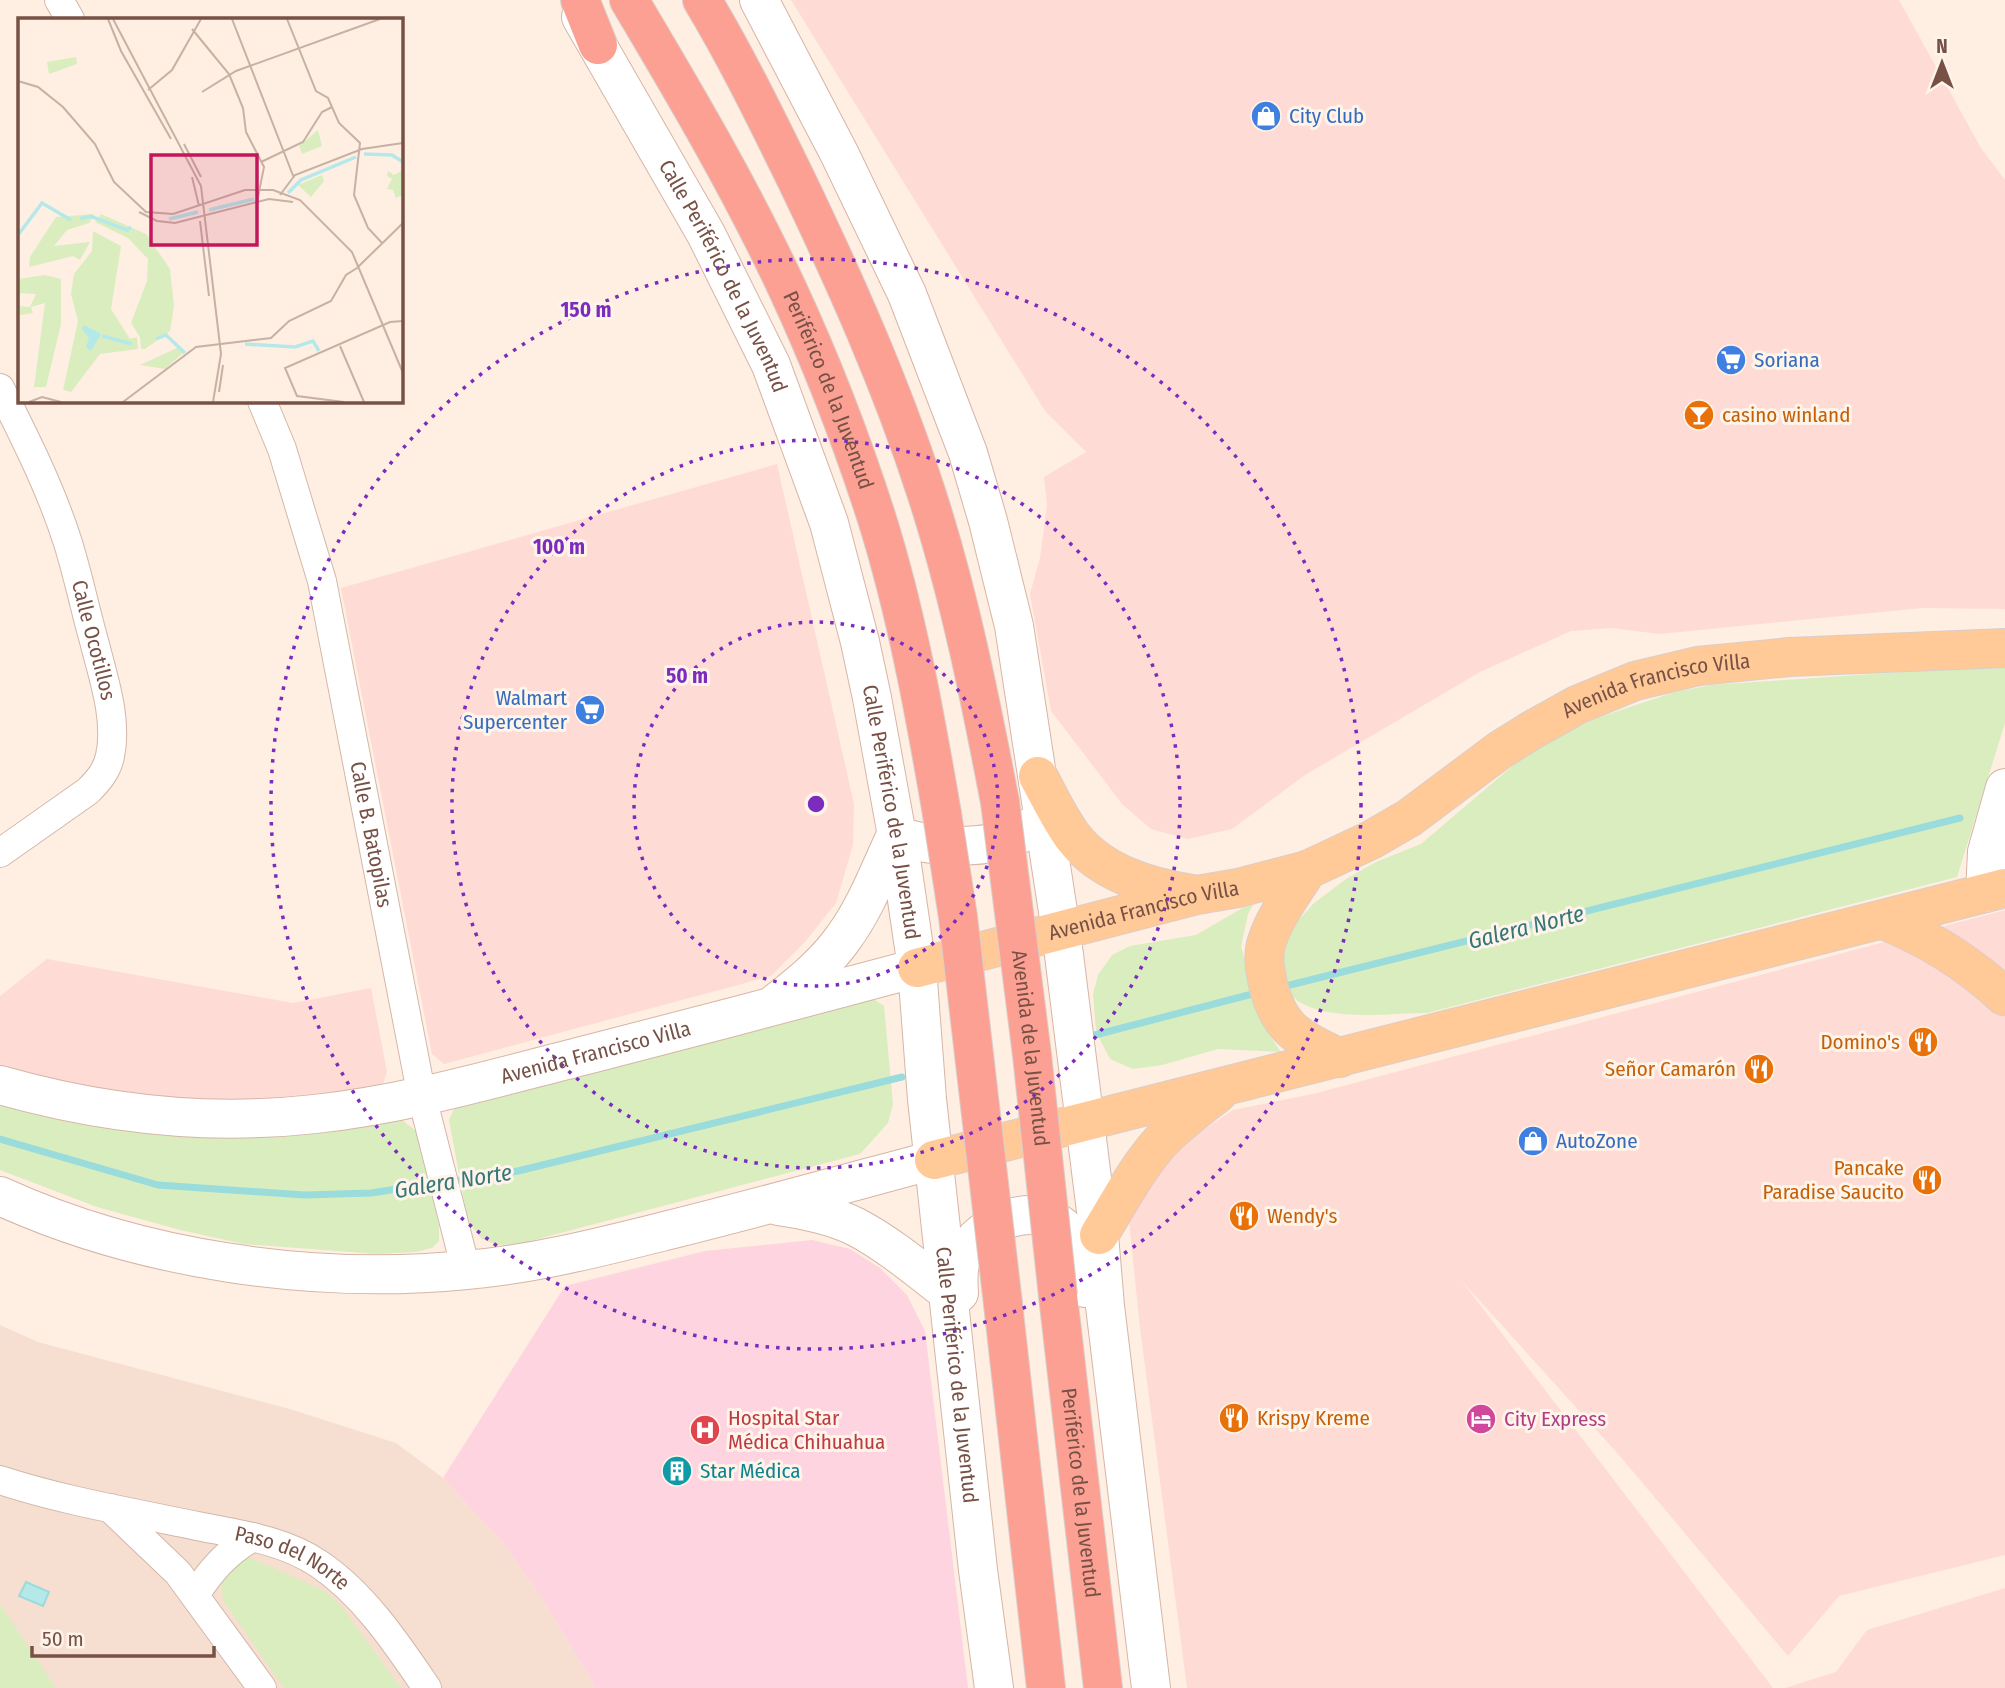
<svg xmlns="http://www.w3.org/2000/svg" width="2005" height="1688" font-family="'Fira Sans Condensed',sans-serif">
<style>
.residential{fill:#f6dfd0}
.commercial{fill:#ffdbd5}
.medical{fill:#fdd4df}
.green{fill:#d9edbf}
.water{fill:#b5e9e9;stroke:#9adbdc;stroke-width:2}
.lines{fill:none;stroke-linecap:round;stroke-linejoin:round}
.stream{stroke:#9adbdc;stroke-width:7}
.street-casing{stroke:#d2b7aa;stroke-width:30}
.secondary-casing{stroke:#d6b5a7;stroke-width:40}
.primary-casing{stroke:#d9cecb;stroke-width:40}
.highway-casing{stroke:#d9cecb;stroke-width:40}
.street{stroke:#fff;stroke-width:28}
.secondary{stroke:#fff;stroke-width:38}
.primary{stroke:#ffc998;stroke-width:38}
.highway{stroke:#fda094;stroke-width:38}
.highway-bridge-casing{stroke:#d9cecb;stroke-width:40;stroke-linecap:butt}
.highway-bridge{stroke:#fda094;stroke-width:38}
.ring{fill:none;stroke:#7b2cbf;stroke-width:3.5;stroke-dasharray:3.5 7}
.labels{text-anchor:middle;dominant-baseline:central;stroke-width:6;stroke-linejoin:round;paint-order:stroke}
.shop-label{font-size:21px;fill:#366cbe;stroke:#fff4ea;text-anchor:start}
.street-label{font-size:21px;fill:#785146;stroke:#fff4ea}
.food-label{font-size:21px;fill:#c56008;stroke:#fff4ea;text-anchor:start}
.health-label{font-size:21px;fill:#be3a42;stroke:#fff4ea;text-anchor:start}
.hotel-label{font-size:21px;fill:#b23c85;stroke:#fff4ea;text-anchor:start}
.culture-label{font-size:21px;fill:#0d838f;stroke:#fff4ea;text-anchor:start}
.water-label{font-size:23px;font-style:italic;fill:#367677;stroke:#fff4ea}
.inset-river{fill:none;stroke:#b5e9e9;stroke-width:3.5}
.inset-road{fill:none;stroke:#c8b0a4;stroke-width:2}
.view{fill:#c2185b;fill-opacity:0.15;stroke:#c2185b;stroke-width:3.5}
.inset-edge{fill:none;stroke:#785146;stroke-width:3.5}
.centre{fill:#7b2cbf;stroke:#fff4ea;stroke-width:3.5}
.ring-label{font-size:21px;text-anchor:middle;font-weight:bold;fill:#7b2cbf;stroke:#fff4ea;stroke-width:6;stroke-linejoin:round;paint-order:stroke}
</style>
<rect width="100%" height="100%" fill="#feefe2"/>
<polygon class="residential" points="0,1325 38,1342 290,1409 396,1443 443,1478 503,1543 541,1597 596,1688 0,1688"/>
<g class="commercial">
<polygon points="791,0 1899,0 1981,148 2005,180 2005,609 1922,608 1660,634 1611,628 1571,631 1480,672 1305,775 1232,829 1188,839 1151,829 1123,805 1051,711 1030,594 1040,558 1047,505 1044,477 1086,452 1045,411"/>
<polygon points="777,464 854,804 853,845 836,903 805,942 771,976 444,1064 432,1054 341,588"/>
<polygon points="2005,910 2005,1555 1839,1596 1788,1656 1619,1455 1461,1280 1773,1688 1187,1688 1140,1328 1129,1221 1172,1151 1233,1110 1313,1094"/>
<polygon points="47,959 293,1003 371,988 387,1072 382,1087 237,1111 0,1076 0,996"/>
<polygon points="2005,1588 2005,1688 1785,1688 1836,1672 1867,1630"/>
</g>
<polygon class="medical" points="812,1240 850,1249 880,1268 907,1295 925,1331 968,1688 596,1688 541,1597 503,1543 443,1478 565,1286 705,1251"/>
<g class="green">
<path d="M2005 665V723L1957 877 1427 1013C1391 1013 1324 1023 1294 998 1288 993 1284 983 1279 976L1286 934 1313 904 1346 879 1376 862 1421 844 1523 757 1555 738 1600 717 1675 692 1711 685Z"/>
<polygon points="1256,900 1248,914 1241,947 1268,1033 1281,1052 1218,1049 1162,1065 1133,1069 1110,1059 1096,1032 1093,994 1098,975 1112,955 1130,946 1196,935"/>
<polygon points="871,997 884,1006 893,1104 888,1123 860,1154 519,1244 497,1245 482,1239 472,1227 466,1211 449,1120 455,1106"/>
<polygon points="0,1099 244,1137 323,1133 401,1119 416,1131 439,1226 439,1241 432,1248 415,1252 377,1254 244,1244 180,1230 97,1207 0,1170"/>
<polygon points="251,1558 326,1592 341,1606 401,1688 284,1688 223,1600 221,1583 223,1573 244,1559"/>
<polygon points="0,1604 56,1688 0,1688"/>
</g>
<polygon class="water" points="26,1582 49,1592 43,1606 19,1596"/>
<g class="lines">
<g class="stream">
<polyline points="1282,987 1960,818"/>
<polyline points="1091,1036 1260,992"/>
<polyline points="0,1139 158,1185 305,1195 371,1193 436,1183"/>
<polyline points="448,1182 518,1171 902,1077"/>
</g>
<g class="street-casing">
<g id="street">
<polyline points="59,0 70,19"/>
<path id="s1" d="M0 388C25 438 51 489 68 543 78 575 85 609 94 641 103 677 118 719 110 756 107 771 98 781 88 791L0 853"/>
<path id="s2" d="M262 401 282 449 322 581 422 1097 466 1270"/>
<path id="s3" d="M0 1480C64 1501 131 1512 197 1526 238 1534 284 1540 319 1564 364 1594 397 1644 427 1688"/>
<polyline points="110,1508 178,1573 262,1688"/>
<path d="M195 1595C211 1570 227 1552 253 1537"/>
</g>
</g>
<g class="secondary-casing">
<g id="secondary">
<polyline points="759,0 839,153 907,294 968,453 988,521 1014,626 1061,931 1099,1235 1105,1306 1151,1688"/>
<path id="s4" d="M581 17 706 234 771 365 829 523 860 642 872 698 900 852 917 968 927 1099 978 1570 994 1688"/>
<polyline points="1985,893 1987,852 2005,788"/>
<path d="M777 1002C801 983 826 963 844 937 866 907 880 869 896 835 933 849 1002 853 1035 824"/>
<path id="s5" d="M0 1085C102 1114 209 1126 315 1114 410 1104 502 1076 594 1053 702 1025 809 997 917 968"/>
<path d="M0 1196C140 1260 313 1285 466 1270 536 1264 605 1246 673 1229 761 1207 848 1183 934 1160"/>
<path d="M778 1206C804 1210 832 1215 856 1227 890 1245 919 1270 949 1293"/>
<path d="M959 1293C958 1280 957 1267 963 1256 982 1220 1038 1198 1068 1232 1081 1246 1083 1270 1085 1288"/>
</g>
</g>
<g class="primary-casing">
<g id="primary">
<path d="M1038 776C1049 796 1059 818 1073 837 1101 873 1148 887 1192 894"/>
<path d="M1307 870C1293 893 1275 916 1267 941 1262 956 1265 970 1268 984 1279 1030 1299 1038 1340 1058"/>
<path d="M1883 920C1929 938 1967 962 2004 996"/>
<path id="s6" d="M917 968 1197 895 1238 888 1307 870 1371 840 1409 818 1500 750 1532 730 1577 705 1635 681 1698 666 1790 657 2005 648"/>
<polyline points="934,1160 2005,888"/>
<path d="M1099 1235C1119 1203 1137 1167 1163 1139 1180 1122 1199 1108 1218 1093"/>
</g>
</g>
<g class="highway-casing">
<g id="highway">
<polyline points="580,0 598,45"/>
<path id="s7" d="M629 0C685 94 741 189 787 288 822 363 852 441 877 519 907 615 925 715 942 814"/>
<path d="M702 0C737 58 766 118 796 179 845 281 891 384 926 492 959 593 980 698 1000 802"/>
<path id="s8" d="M1058 1296 1103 1688"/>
<polyline points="1003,1304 1046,1688"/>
</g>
</g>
<use href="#street" class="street"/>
<use href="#secondary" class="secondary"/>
<use href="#primary" class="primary"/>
<use href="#highway" class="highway"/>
<g class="highway-bridge-casing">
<g id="highway-bridge">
<path id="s9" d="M1000 802 1032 1055 1058 1296"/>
<polyline points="942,814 958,917 1003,1304"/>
</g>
</g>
<use href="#highway-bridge" class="highway-bridge"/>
</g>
<g class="ring">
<circle cx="816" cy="804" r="182"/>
<circle cx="816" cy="804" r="364"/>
<circle cx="816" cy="804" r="545"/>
</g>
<defs>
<g id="shop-disc" transform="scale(1.575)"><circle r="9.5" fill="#3f7fe0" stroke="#fff4ea"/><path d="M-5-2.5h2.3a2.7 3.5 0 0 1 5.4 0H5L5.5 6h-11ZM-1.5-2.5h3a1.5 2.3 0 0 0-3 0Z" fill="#fff"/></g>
<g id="supermarket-disc" transform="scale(1.575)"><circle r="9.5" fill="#3f7fe0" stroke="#fff4ea"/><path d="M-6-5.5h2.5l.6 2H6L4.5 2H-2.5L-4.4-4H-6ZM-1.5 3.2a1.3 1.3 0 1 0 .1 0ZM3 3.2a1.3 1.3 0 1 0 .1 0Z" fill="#fff"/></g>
<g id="bar-disc" transform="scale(1.575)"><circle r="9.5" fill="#e8710a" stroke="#fff4ea"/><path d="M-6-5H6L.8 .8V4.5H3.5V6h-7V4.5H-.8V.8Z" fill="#fff"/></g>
<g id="restaurant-disc" transform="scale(1.575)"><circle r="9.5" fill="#e8710a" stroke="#fff4ea"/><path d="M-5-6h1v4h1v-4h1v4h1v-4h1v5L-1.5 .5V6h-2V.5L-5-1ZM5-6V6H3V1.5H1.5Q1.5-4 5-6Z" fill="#fff"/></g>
<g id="hotel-disc" transform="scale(1.575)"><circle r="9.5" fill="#d1479c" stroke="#fff4ea"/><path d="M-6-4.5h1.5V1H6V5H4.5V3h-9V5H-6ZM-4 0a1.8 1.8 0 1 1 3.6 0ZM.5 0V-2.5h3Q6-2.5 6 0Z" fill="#fff"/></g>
<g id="hospital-disc" transform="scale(1.575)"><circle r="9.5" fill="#e0444e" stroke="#fff4ea"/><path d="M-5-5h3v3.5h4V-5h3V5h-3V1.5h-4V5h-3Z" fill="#fff"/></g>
<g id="building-disc" transform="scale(1.575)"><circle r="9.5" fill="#0f9aa8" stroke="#fff4ea"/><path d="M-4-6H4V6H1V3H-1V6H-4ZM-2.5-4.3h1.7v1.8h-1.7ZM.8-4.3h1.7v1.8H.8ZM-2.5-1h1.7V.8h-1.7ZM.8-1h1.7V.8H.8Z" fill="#fff"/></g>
</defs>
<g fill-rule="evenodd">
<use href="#shop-disc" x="1266" y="116"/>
<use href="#supermarket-disc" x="1731" y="360"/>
<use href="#bar-disc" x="1699" y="415"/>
<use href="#supermarket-disc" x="590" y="710"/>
<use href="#restaurant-disc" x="1923" y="1042"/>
<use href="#restaurant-disc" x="1759" y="1069"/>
<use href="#shop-disc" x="1533" y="1141"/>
<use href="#restaurant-disc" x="1927" y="1180"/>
<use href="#restaurant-disc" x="1244" y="1216"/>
<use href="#restaurant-disc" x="1234" y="1418"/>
<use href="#hotel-disc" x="1481" y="1419"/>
<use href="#hospital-disc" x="705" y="1430"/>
<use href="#building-disc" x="677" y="1471"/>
</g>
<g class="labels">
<g class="shop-label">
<text x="1289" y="116">City Club</text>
<text x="1754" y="360">Soriana</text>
<text x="567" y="698" text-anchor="end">Walmart<tspan x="567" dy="24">Supercenter</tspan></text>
<text x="1556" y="1141">AutoZone</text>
</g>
<g class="street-label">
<text stroke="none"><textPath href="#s4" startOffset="296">Calle Periférico de la Juventud</textPath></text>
<text stroke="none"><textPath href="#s7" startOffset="439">Periférico de la Juventud</textPath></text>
<text stroke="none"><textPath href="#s1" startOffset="270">Calle Ocotillos</textPath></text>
<text stroke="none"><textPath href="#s6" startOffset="802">Avenida Francisco Villa</textPath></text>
<text stroke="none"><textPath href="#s4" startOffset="861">Calle Periférico de la Juventud</textPath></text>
<text stroke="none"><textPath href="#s2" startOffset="448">Calle B. Batopilas</textPath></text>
<text stroke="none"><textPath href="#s6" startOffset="234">Avenida Francisco Villa</textPath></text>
<text stroke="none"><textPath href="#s9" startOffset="248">Avenida de la Juventud</textPath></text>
<text stroke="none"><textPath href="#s5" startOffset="606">Avenida Francisco Villa</textPath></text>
<text stroke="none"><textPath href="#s4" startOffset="1428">Calle Periférico de la Juventud</textPath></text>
<text stroke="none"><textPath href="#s8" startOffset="198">Periférico de la Juventud</textPath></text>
<text stroke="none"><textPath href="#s3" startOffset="304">Paso del Norte</textPath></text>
</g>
<g class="food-label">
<text x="1722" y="415">casino winland</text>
<text x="1900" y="1042" text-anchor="end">Domino's</text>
<text x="1736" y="1069" text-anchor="end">Señor Camarón</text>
<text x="1904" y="1168" text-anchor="end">Pancake<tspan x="1904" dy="24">Paradise Saucito</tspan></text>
<text x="1267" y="1216">Wendy's</text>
<text x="1257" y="1418">Krispy Kreme</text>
</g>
<g class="health-label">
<text x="728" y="1418">Hospital Star<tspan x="728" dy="24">Médica Chihuahua</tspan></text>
</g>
<g class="hotel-label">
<text x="1504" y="1419">City Express</text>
</g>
<g class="culture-label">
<text x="700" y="1471">Star Médica</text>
</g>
<g class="water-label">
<text transform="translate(1526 927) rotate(-14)">Galera Norte</text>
<text transform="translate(453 1181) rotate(-9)">Galera Norte</text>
</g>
</g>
<g transform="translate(18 18)">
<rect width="385" height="385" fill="#feefe2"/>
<path d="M58 39 59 46 31 56 29 44ZM300 112 304 128 284 136 281 128ZM385 152V177L378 180 375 172 369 171 374 161 369 158 370 153 376 157ZM304 157 306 163 293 179 280 167ZM77 196 71 205 49 212 36 228 72 224 62 242 55 238 11 249 12 239 38 199ZM83 196 128 216 152 251 156 287 152 313 127 331H123L122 319 113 305 129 263 130 241 110 220 77 204ZM75 213 103 228 93 291 112 321 119 319 120 331 82 336 53 374 45 372 60 303 53 276 56 256 74 233ZM27 257 43 261V306L28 369H16L27 285 13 289 15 295 2 297 1 288 12 289 18 276 0 275V261ZM161 329 166 334 147 351 122 347Z" fill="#d9edbf"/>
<path d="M66 307 83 316 73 333 68 329 71 320 64 311Z" fill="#b5e9e9"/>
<path class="inset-river" d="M346 136 374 137 385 144M270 175 283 162 338 139M191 192 236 181M62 201 72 198 109 212 113 209M151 201 180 194M0 217 24 185 53 202M84 318 114 326M138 321 148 317 167 335M227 326 277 329 295 323 301 333"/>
<path class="inset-road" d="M90 1 103 33 153 121M95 1 183 168 203 336 195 384M214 1 276 160M269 1 298 73 310 80 321 105 342 125 336 177 350 210 365 226M174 11 211 56 225 90 228 114 246 149 239 184M0 63 20 69 45 89 77 126 96 164 128 194 155 196 227 172H255L282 182 334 234 385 355M130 72 154 52 183 1M184 74 218 53 362 1M166 126 183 159M243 144 285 124 304 94 314 89M174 159 181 188M262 177 277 157 344 131 385 125M121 194 139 203 157 205 251 181 275 184M182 203 191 278M339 250 385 205M322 328 346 384M201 374 205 347M11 384 24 379 43 384M105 384 178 329 253 320 271 303 313 283 328 257 339 250M326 384 279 378 267 350 372 304 385 303"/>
<path class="view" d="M133 137H239V227H133Z"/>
<rect width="385" height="385" class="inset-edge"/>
</g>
<circle cx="816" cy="804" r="10" class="centre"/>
<g class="ring-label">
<text x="586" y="317">150 m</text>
<text x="559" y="554">100 m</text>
<text x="687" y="683">50 m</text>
</g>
<g transform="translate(1942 63)" stroke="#fff4ea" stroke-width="5" paint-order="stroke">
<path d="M0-5L12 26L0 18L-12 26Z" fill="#785146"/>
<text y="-10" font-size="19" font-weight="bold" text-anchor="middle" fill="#785146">N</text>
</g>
<path d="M32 1646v10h182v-10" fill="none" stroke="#785146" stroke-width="3.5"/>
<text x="42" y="1646" font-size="21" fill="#785146" stroke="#fff4ea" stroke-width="5" paint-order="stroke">50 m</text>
</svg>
